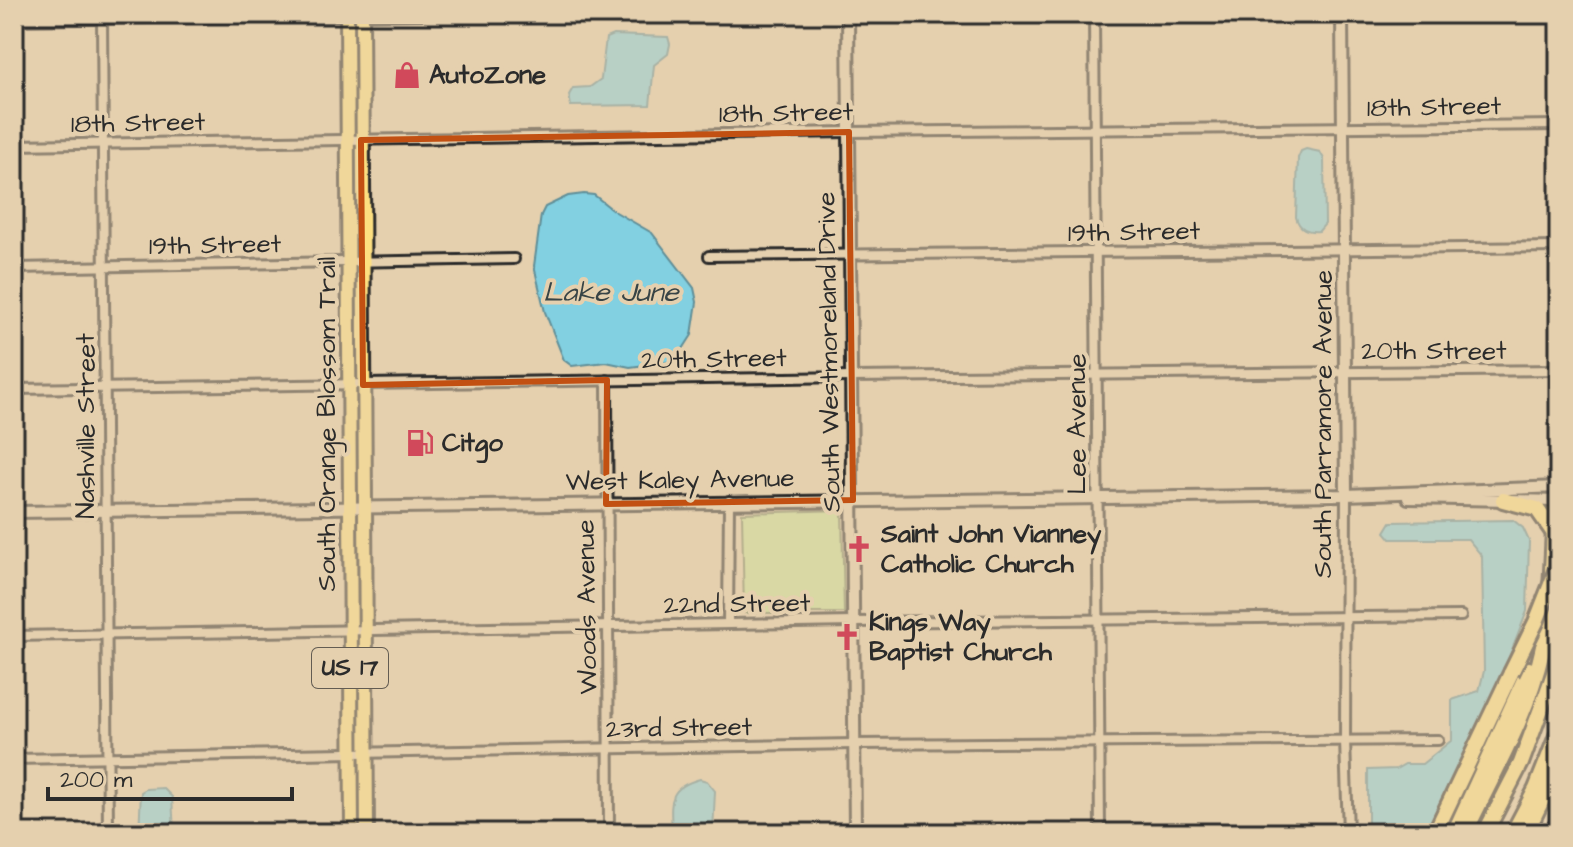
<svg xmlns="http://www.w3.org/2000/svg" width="1573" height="847" font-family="'Architects Daughter',sans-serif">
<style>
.green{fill:#c9e298;stroke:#7a8662;stroke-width:2}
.water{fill:#82d0e1;stroke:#5f8e98;stroke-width:2}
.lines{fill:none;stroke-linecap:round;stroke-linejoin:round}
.minor-casing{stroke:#2b2b2b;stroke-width:14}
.tertiary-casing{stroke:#2b2b2b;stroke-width:16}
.primary-casing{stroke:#2b2b2b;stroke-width:18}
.motorway-casing{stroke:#2b2b2b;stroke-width:20}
.minor{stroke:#e5d0ae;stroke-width:8}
.tertiary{stroke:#e5d0ae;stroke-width:10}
.primary{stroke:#fddf80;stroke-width:12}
.motorway{stroke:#fddf80;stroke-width:14}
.motorway-bridge-casing{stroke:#2b2b2b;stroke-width:20;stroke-linecap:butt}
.motorway-bridge{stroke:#fddf80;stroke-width:14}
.marked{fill:none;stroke:#c25012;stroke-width:6;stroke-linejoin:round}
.labels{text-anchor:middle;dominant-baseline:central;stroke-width:8;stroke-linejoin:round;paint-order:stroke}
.shield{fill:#e5d0ae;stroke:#635c52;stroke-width:2}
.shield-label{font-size:24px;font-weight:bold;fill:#2b2b2b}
.poi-label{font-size:26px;font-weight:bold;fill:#2b2b2b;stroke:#e5d0ae;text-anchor:start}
.street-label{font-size:26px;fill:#2b2b2b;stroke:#e5d0ae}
.water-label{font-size:28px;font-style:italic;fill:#384446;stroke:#e5d0ae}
</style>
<rect width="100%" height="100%" fill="#e5d0ae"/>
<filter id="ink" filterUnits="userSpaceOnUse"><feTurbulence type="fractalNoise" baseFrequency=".0125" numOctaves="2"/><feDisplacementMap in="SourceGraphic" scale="16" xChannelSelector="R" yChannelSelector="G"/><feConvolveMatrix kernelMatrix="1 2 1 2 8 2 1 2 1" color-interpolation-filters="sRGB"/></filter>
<g filter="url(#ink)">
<polygon class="green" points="842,510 844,613 744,613 742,513"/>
<g class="water">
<polygon points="613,35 668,37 670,44 668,54 654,65 650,105 571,106 569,95 573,88 590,87 601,79 606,38"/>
<path d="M1306 149 1320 152 1324 159 1325 224 1319 231C1307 232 1299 229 1296 217L1298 158 1301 151Z"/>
<polygon points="584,194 594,195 614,211 652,233 694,288 697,302 692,335 681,352 668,362 630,367 606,362 572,366 564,360 545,312 534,266 541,215 545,207 568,196"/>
<polygon points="1513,520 1523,528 1529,541 1527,611 1501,678 1425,833 1368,833 1368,770 1396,769 1405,764 1422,764 1452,740 1452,700 1479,691 1484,671 1482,556 1468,539 1391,539 1385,532 1391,522"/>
<path d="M700 779 707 781 715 791 713 832 672 833C671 803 666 788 700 779Z"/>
<polygon points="163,788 172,797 174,833 139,833 141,792 146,789"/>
</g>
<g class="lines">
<g class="minor-casing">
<g id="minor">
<polyline points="574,14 599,17 761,14"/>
<polyline points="1094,14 1100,833"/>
<polyline points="102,18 108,833"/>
<polyline points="14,20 423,14"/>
<polyline points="14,145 849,132 1559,125"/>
<polyline points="709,256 1559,247"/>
<polyline points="14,268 514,259"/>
<polyline points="607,380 609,833"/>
<polyline points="14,389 851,377 1559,370"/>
<polyline points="1346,495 1345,740 1348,833"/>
<polyline points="728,624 729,501"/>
<polyline points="14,636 852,622 1461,616"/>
<polyline points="14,759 854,744 1438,740"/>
</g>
</g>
<g class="tertiary-casing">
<g id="tertiary">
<polyline points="848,14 855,833"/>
<polyline points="1342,14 1346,495"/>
<polyline points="1408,498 1559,501"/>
<polyline points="14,512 1346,495 1559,487"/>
</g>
</g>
<g class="primary-casing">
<g id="primary">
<polyline points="347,14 352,833"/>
<polyline points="362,14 367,833"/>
</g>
</g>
<g class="motorway-casing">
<g id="motorway">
<polyline points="1503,500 1537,509 1553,532"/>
<polyline points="1435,833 1511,673"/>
<polyline points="1454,833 1529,669"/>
<path d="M1465 833C1493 774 1528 715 1542 651 1553 604 1552 557 1555 510L1559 503"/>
<polyline points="1485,833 1521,763 1559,660"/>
<polyline points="1513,833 1536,789 1559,731"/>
<polyline points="1526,833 1559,765"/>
<polyline points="1553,833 1559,820"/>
</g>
</g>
<use href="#minor" class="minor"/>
<use href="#tertiary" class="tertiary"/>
<use href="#primary" class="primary"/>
<use href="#motorway" class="motorway"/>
<g class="motorway-bridge-casing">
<polyline id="motorway-bridge" points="1511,673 1536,622 1559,564"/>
</g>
<use href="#motorway-bridge" class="motorway-bridge"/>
</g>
</g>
<path d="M0 0H1573V847H0ZM849 132 853 500 606 504 607 380 363 385 361 140Z" fill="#e5d0ae" fill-opacity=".55" fill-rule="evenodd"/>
<path class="marked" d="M849 132 853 500 606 504 607 380 363 385 361 140Z"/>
<defs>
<g id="shop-bare" transform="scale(2.16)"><path d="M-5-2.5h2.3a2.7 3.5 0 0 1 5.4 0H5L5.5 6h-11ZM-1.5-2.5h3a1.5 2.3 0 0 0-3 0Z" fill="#d1495b" stroke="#e5d0ae" stroke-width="2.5" paint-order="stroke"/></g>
<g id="fuel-bare" transform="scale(2.16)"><path d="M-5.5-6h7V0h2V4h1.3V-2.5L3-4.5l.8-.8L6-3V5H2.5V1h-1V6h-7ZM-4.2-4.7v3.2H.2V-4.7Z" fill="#d1495b" stroke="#e5d0ae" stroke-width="2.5" paint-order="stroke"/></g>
<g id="church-bare" transform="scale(2.16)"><path d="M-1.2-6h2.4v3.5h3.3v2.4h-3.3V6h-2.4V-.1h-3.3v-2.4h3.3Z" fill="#d1495b" stroke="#e5d0ae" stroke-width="2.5" paint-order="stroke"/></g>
</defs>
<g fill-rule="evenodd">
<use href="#shop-bare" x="407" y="75"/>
<use href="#fuel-bare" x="420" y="443"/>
<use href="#church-bare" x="859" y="549"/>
<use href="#church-bare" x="847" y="637"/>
</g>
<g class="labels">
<rect class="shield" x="312" y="648" width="76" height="40" rx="6"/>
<g class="shield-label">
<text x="350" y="668">US 17</text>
</g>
<g class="poi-label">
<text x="429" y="75">AutoZone</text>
<text x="442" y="443">Citgo</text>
<text x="881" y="534">Saint John Vianney<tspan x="881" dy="30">Catholic Church</tspan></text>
<text x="869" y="622">Kings Way<tspan x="869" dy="30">Baptist Church</tspan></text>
</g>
<g class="street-label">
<text transform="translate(1434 107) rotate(-1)">18th Street</text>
<text transform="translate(786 113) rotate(-1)">18th Street</text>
<text transform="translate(138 123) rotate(-1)">18th Street</text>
<text transform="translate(1134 232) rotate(-1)">19th Street</text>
<text transform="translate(215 245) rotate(-1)">19th Street</text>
<text x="1434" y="351">20th Street</text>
<text transform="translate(829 352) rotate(-91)">South Westmoreland Drive</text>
<text transform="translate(714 359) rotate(-1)">20th Street</text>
<text transform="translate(327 424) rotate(-90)">South Orange Blossom Trail</text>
<text transform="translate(1077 424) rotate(-90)">Lee Avenue</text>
<text transform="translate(1323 424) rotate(-90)">South Parramore Avenue</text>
<text transform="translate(86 426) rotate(-90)">Nashville Street</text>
<text transform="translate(680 480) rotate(-1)">West Kaley Avenue</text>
<text transform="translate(737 604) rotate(-1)">22nd Street</text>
<text transform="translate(587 607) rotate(-91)">Woods Avenue</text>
<text transform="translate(679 728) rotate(-1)">23rd Street</text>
</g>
<g class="water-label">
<text x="611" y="292">Lake June</text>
</g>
</g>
<rect width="1573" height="847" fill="none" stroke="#e5d0ae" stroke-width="48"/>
<rect x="24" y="24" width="1525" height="799" fill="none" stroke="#2b2b2b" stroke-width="3" filter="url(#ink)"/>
<path d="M48 787v12h244v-12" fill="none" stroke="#2b2b2b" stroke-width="4"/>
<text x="60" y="787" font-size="24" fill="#2b2b2b" stroke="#e5d0ae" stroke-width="6" paint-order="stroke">200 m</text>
</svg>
